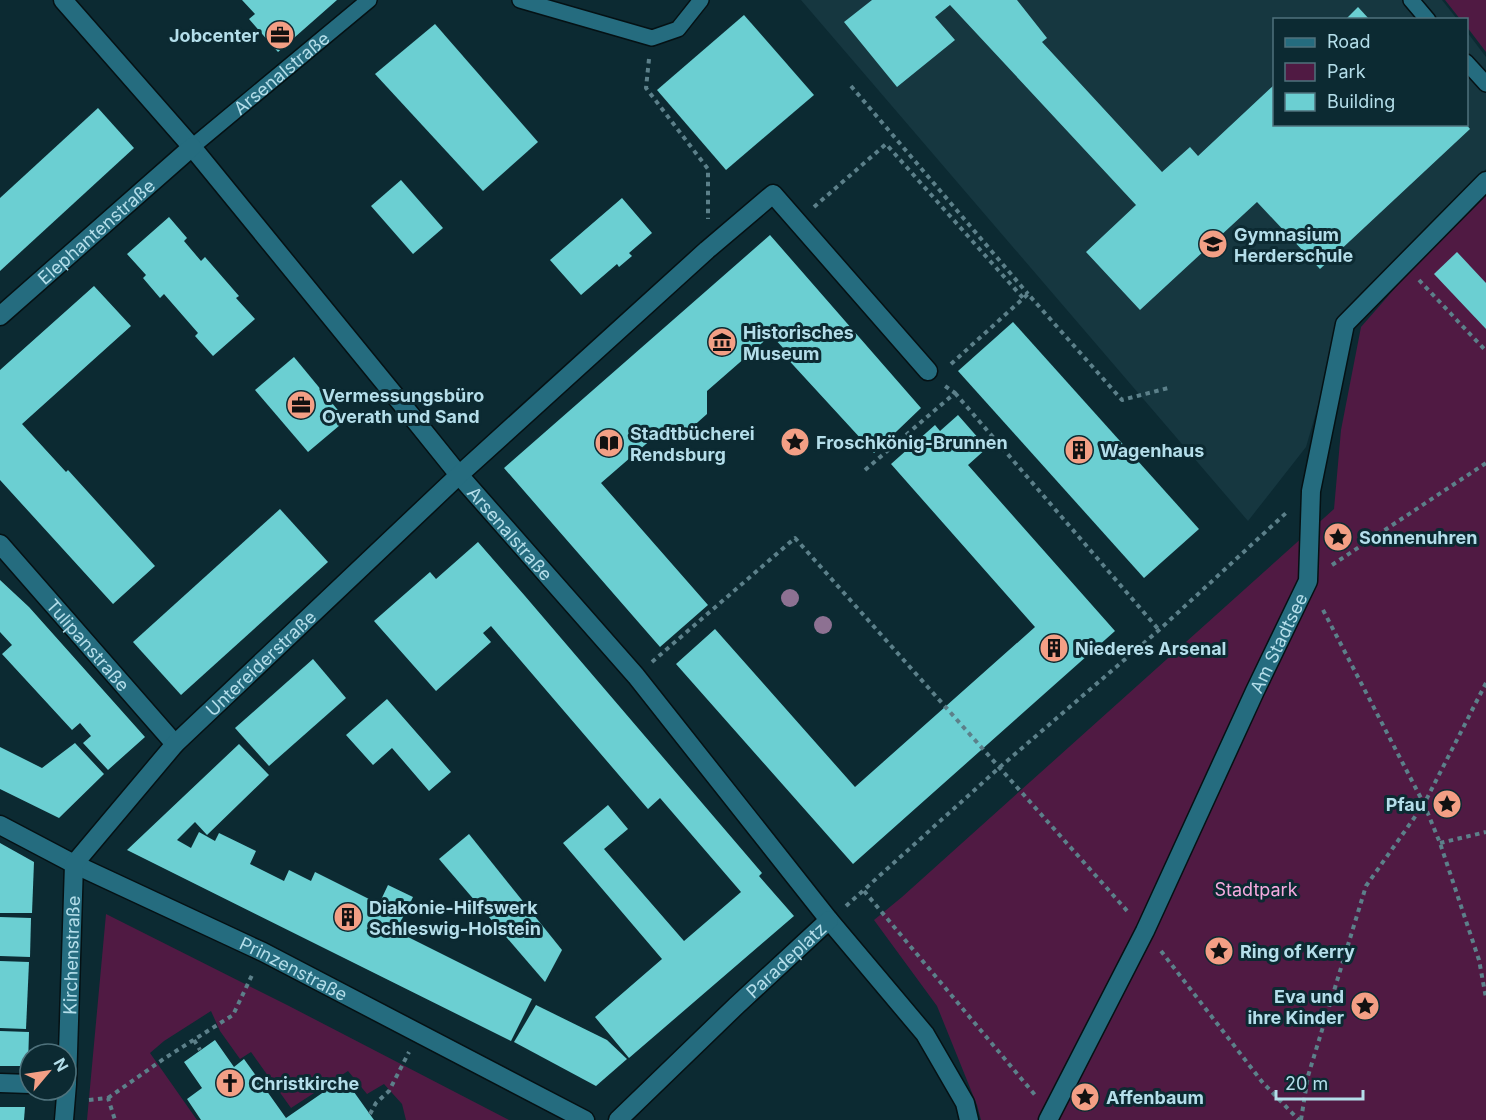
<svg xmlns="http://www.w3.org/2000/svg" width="1486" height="1120" font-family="Inter,sans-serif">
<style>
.built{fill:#163740}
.green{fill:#501a43}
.building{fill:#6bcfd2}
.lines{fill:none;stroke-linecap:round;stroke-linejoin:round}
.lane-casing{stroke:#051114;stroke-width:18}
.street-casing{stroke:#051114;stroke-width:21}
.path{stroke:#5c808a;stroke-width:4;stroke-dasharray:4.5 4.5;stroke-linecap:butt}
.lane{stroke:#256c7f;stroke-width:15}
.street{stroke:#256c7f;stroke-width:18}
.tree{fill:#8d7192}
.labels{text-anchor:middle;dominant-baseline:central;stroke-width:6;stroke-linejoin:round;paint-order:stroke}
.poi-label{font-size:18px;font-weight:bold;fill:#b4deea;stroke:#0c2a32;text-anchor:start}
.street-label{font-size:18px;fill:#b4deea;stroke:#0c2a32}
.park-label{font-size:18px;fill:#f6abe0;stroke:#0c2a32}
</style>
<rect width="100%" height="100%" fill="#0c2a32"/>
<polygon class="built" points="801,0 1442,0 1457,19 1274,20 1274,124 1466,124 1467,32 1486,57 1486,169 1343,320 1306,447 1248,521"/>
<g class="green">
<polygon points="1445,0 1486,0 1486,52 1467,27 1466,20 1460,19"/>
<polygon points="1486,184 1486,1120 981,1120 977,1105 937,1006 874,920 902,897 1334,509 1341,430 1361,327"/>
<polygon points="106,914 289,1006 509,1120 406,1120 402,1104 384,1084 367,1094 348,1071 291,1108 251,1052 240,1059 220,1031 211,1011 164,1041 150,1053 197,1120 87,1120"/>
</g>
<g class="building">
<polygon points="242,0 337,0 278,52 249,19 255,14"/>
<polygon points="872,0 1017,0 1047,38 1042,42 1162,172 1190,147 1198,156 1274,85 1274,124 1466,124 1470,129 1320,269 1257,202 1140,310 1086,252 1136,205 950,5 935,17 955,40 897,87 844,22"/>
<polygon points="1358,7 1370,20 1345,20"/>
<polygon points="744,15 814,95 726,170 657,90"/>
<polygon points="435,24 538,142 483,191 375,74"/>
<polygon points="98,108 134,148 0,271 0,198"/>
<polygon points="401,180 443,228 413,254 371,206"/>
<polygon points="622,198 652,233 629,253 632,256 619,267 617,264 581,295 550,260"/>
<polygon points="169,217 187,238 184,241 201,261 205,257 239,296 236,298 255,319 213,356 195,336 198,333 164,294 160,298 143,278 146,275 127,254"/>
<polygon points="770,235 921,408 874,453 783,354 786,351 771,335 707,391 707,414 698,422 687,432 661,431 601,483 708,605 660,647 504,468"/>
<polygon points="1457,252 1486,283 1486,329 1434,274"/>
<polygon points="94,286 131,326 22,424 66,472 68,470 155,566 113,604 0,480 0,370"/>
<polygon points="1013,322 1199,529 1144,578 958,371"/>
<polygon points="294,357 346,420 308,452 255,390"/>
<polygon points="958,415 987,448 968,465 1115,631 853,864 676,664 715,629 855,787 1035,627 891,464 935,425 940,431"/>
<polygon points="280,509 328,562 181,695 133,642"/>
<polygon points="478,542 525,596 762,873 759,876 794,916 629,1058 595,1017 662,959 563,843 608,805 628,829 604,849 684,941 741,892 660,798 648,809 491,626 483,633 491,642 436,691 374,621 430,572 436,579"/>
<polygon points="0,580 29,607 145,737 108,770 83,743 91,736 80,723 72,730 2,654 12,645 0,632"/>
<polygon points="313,659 346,698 269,766 235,728"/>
<polygon points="387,699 451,772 429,791 392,748 373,765 346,735"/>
<polygon points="75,743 104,774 59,818 0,789 0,747 42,768"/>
<polygon points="239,744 269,775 207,835 195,822 177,840 191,848 199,832 215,841 219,833 256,851 250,864 284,881 289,870 311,881 315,872 379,904 388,885 413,897 396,931 532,999 511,1041 127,850"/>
<polygon points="469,834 562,950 545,982 439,859"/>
<polygon points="0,843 34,862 32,913 0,913"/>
<polygon points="0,917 31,918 30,957 0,956"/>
<polygon points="0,961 29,962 26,1029 0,1028"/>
<polygon points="536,1005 607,1040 627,1059 596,1086 514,1042"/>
<polygon points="0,1031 29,1032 28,1066 0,1066"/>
<polygon points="215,1040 234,1067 244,1059 286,1118 344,1078 374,1120 201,1120 187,1099 202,1088 184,1062"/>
<polygon points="0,1107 25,1107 24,1120 0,1120"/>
</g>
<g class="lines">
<g class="lane-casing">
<g id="lane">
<polyline points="520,0 652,38 678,29 701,0"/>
<polyline points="1411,0 1428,20"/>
<polyline points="1466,62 1486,84"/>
<path id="s1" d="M192 147 369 0"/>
</g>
</g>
<g class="street-casing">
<g id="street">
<path id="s2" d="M63 0 192 147 401 403 459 475 636 676 829 920 925 1034 965 1103 969 1120"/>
<path id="s3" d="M0 316 192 147"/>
<path id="s4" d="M0 544 175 744"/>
<path id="s5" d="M0 825 74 864 263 952 585 1120"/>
<polyline points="0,1083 30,1084"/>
<path id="s6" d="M64 1120 67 1084 74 864 175 744 459 475 707 250 773 194 928 371"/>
<path id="s7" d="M618 1120 736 1006 829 920"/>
<path id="s8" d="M1048 1120 1145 931 1255 691 1308 581 1311 491 1345 324 1486 181"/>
</g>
</g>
<g class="path">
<polyline points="649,59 646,88 708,169 708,219"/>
<polyline points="851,86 1028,294"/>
<polyline points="814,207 886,144 1023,298"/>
<polyline points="1419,280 1486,351"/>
<polyline points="951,364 1028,294 1122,400 1168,388"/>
<polyline points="955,393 1159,630"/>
<polyline points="865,470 955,393 945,386"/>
<polyline points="1332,565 1486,463"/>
<polyline points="652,662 795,538 1129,913"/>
<polyline points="1486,683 1424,804 1440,843 1479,960 1486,998"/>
<polyline points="1440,843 1486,832"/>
<polyline points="864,891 1035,1095"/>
<polyline points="846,906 1000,767 1159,630 1286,513"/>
<polyline points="1161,951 1263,1083 1299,1120"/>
<polyline points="194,1040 200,1050"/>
<polyline points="108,1098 165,1058 233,1015 253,973"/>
<polyline points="89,1100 108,1098 115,1120"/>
<polyline points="370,1114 376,1103 389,1091 409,1052"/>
<polyline points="1301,1120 1308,1076 1366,886 1424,804 1321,606"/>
</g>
<use href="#lane" class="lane"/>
<use href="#street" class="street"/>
</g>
<g class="tree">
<circle cx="790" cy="598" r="9"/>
<circle cx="823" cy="625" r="9"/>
</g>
<defs>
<g id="office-disc" transform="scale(1.5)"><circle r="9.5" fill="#f39f85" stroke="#0c2a32"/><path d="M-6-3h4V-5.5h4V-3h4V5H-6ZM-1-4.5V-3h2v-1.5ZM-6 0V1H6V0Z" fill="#111"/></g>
<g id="school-disc" transform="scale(1.5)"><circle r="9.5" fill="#f39f85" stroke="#0c2a32"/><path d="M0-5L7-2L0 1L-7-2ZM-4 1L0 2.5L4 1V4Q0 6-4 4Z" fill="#111"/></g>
<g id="museum-disc" transform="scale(1.5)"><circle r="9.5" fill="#f39f85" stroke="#0c2a32"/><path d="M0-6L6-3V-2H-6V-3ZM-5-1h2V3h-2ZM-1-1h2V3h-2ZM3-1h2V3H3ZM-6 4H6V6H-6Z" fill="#111"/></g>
<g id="sight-disc" transform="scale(1.5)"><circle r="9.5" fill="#f39f85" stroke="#0c2a32"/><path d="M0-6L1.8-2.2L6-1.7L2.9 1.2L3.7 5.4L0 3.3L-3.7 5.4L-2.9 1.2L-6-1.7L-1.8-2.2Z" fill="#111"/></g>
<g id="library-disc" transform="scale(1.5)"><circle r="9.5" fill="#f39f85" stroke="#0c2a32"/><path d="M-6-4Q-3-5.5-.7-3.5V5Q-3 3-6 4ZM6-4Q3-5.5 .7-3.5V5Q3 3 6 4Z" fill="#111"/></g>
<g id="building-disc" transform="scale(1.5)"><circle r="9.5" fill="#f39f85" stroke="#0c2a32"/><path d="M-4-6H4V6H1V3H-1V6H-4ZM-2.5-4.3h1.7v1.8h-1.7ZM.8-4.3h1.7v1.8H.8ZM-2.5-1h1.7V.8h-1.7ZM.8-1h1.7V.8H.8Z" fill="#111"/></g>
<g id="church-disc" transform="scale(1.5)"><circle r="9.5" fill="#f39f85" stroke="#0c2a32"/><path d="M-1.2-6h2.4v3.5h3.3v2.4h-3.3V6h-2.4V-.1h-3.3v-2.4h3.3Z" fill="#111"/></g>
</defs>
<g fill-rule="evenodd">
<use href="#office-disc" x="280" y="35"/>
<use href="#school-disc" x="1213" y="244"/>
<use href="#museum-disc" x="722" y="342"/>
<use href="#office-disc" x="301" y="405"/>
<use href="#sight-disc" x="795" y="442"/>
<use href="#library-disc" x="609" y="443"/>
<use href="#building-disc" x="1079" y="450"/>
<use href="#sight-disc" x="1338" y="537"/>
<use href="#building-disc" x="1054" y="648"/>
<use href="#sight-disc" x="1447" y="804"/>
<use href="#building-disc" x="348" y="917"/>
<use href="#sight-disc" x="1219" y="951"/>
<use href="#sight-disc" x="1365" y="1006"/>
<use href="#church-disc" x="230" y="1083"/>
<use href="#sight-disc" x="1085" y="1097"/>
</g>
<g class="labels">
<g class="poi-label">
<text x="259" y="35" text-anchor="end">Jobcenter</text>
<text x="1234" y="234">Gymnasium<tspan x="1234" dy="21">Herderschule</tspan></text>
<text x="743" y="332">Historisches<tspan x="743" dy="21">Museum</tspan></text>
<text x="322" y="395">Vermessungsbüro<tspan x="322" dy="21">Overath und Sand</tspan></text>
<text x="630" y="433">Stadtbücherei<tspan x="630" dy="21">Rendsburg</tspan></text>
<text x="816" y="442">Froschkönig-Brunnen</text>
<text x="1100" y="450">Wagenhaus</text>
<text x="1359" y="537">Sonnenuhren</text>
<text x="1075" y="648">Niederes Arsenal</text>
<text x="1426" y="804" text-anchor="end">Pfau</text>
<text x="369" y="907">Diakonie-Hilfswerk<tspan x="369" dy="21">Schleswig-Holstein</tspan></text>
<text x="1240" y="951">Ring of Kerry</text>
<text x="1344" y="996" text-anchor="end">Eva und<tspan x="1344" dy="21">ihre Kinder</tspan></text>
<text x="251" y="1083">Christkirche</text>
<text x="1106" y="1097">Affenbaum</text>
</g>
<g class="street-label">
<text stroke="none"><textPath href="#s1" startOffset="116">Arsenalstraße</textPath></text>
<text stroke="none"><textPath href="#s3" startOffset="128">Elephantenstraße</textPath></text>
<text stroke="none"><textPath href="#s2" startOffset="696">Arsenalstraße</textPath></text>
<text stroke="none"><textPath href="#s8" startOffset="530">Am Stadtsee</textPath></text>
<text stroke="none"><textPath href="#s4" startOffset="134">Tulipanstraße</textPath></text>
<text stroke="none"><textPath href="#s6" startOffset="531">Untereiderstraße</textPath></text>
<text stroke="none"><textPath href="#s6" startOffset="165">Kirchenstraße</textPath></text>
<text stroke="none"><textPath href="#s7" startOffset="232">Paradeplatz</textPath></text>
<text stroke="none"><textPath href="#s5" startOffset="327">Prinzenstraße</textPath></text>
</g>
<g class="park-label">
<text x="1256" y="889">Stadtpark</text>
</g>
</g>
<rect x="1273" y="18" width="195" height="108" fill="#0c2a32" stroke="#4f727c" stroke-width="1.5"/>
<rect x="1285" y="38" width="30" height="9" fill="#256c7f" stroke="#4f727c" stroke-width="1.5"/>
<text x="1327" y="48" font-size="18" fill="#b4deea">Road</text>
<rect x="1285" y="63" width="30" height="18" fill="#501a43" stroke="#4f727c" stroke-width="1.5"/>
<text x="1327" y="78" font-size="18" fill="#b4deea">Park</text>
<rect x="1285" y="93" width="30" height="18" fill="#6bcfd2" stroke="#4f727c" stroke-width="1.5"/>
<text x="1327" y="108" font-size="18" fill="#b4deea">Building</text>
<g transform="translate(48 1072) rotate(61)"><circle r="28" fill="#0c2a32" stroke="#4f727c" stroke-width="1.5"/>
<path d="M0-4.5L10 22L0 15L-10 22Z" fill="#f39f85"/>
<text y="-9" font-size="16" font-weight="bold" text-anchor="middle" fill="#b4deea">N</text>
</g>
<path d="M1276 1090v9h87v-9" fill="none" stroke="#b4deea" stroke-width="3"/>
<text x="1285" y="1090" font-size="18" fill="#b4deea" stroke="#0c2a32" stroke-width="4.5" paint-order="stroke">20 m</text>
</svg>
